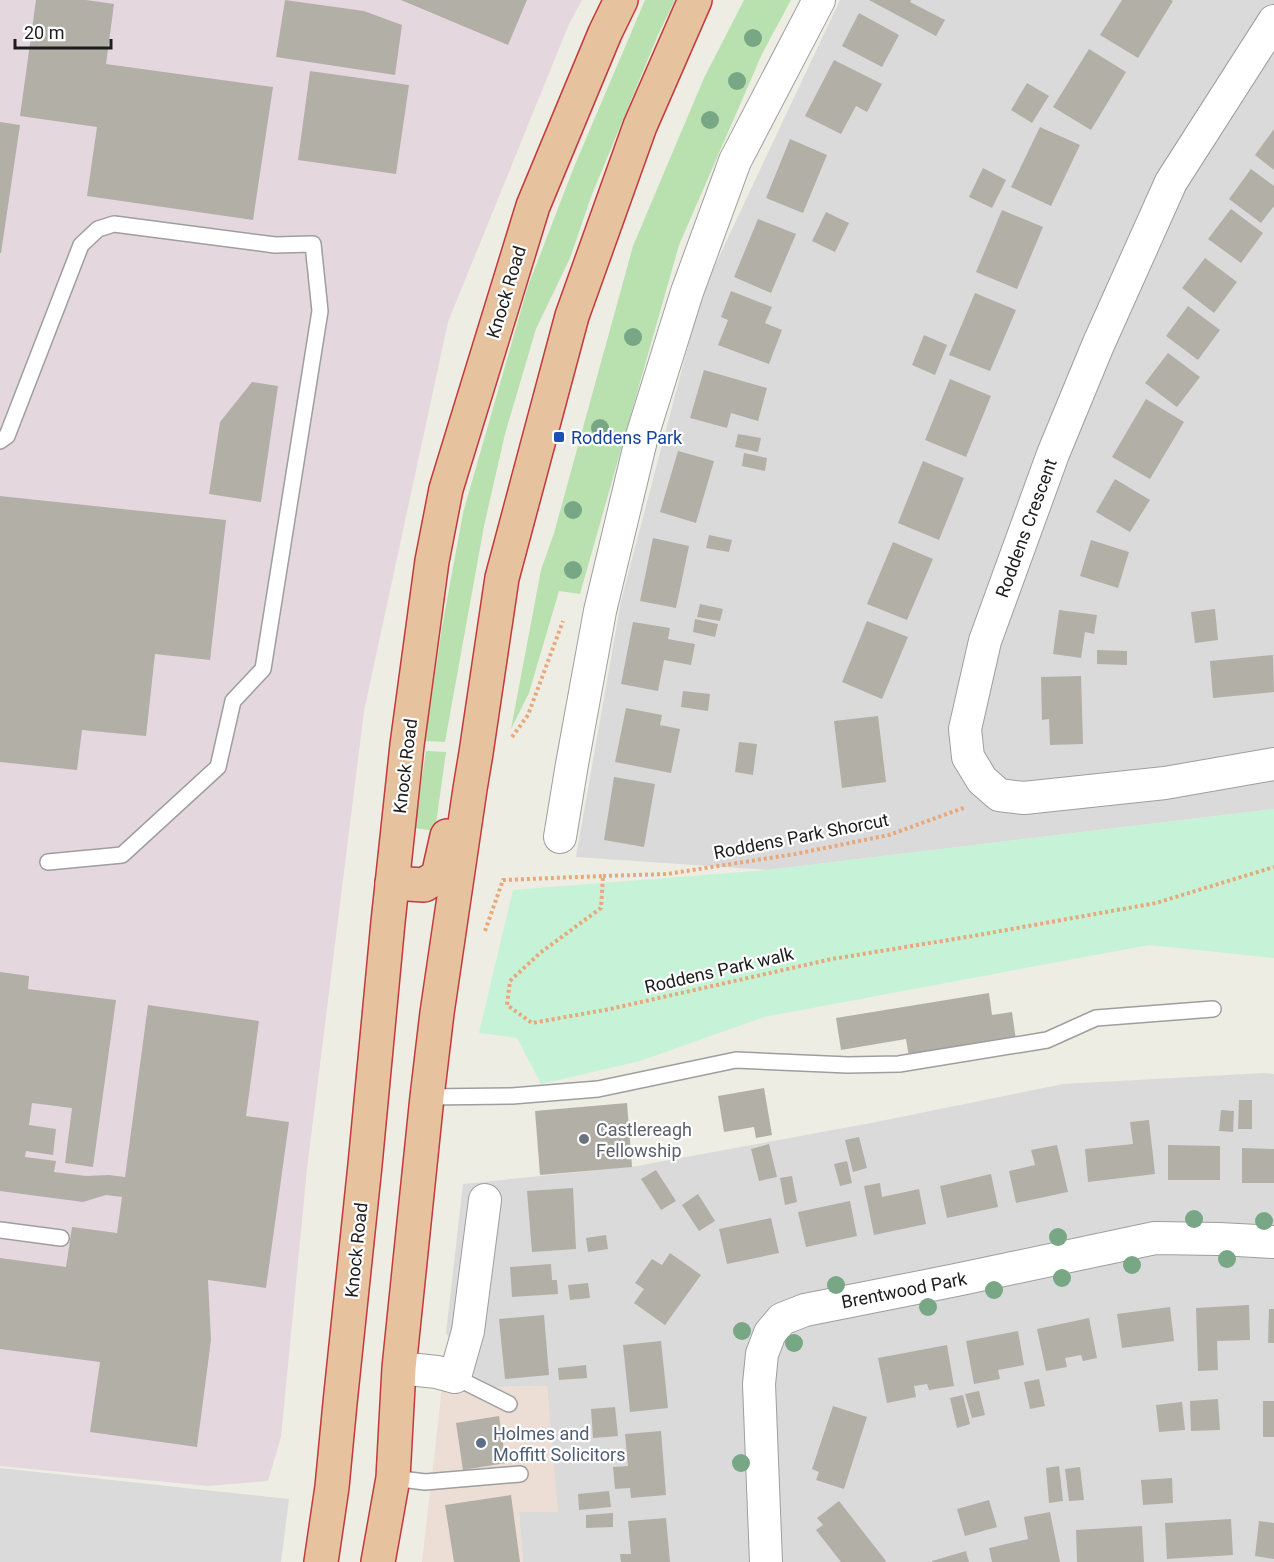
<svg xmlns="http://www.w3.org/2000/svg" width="1274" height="1562" font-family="Roboto,sans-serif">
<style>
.residential{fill:#dbdada}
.commercial{fill:#ecddd5}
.industrial{fill:#e5d7de}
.grass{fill:#b9e1b0}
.park{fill:#c6f2d7}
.building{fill:#b2afa7}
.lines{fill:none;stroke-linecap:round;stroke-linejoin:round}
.service-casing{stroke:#9e9e9e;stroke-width:18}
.minor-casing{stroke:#9e9e9e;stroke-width:34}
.trunk-casing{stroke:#c3393d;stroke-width:36}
.path{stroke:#e9a87a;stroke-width:4;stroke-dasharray:3 3;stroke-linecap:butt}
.service{stroke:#fff;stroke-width:15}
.minor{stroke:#fff;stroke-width:32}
.trunk{stroke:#e6c29e;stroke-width:33}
.tree{fill:#78a786}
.transit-dot{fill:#1a4fb4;stroke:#fff;stroke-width:2}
.worship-dot{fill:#6b7280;stroke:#fff;stroke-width:2}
.service-dot{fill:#5c6f8a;stroke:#fff;stroke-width:2}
.labels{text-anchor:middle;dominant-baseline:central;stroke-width:4.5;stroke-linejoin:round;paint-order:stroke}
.street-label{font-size:18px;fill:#1d1d1d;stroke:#fff}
.transit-label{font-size:18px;fill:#164399;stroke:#fff;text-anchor:start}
.worship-label{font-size:18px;fill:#5b616d;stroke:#fff;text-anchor:start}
.service-label{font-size:18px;fill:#4e5e75;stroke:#fff;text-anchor:start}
</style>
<rect width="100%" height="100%" fill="#edede4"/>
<g class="residential">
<polygon points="840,0 1274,0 1274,809 768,870 576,857 621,601 702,293"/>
<polygon points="1264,1073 1274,1074 1274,1562 523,1562 519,1512 557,1512 547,1386 493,1387 473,1374 446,1333 463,1184 637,1166 871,1123 1063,1084"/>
<polygon points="0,1468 289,1499 281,1562 0,1562"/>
</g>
<polygon class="commercial" points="473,1374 493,1387 547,1386 558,1512 519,1512 523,1562 422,1562 442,1388"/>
<polygon class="industrial" points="0,0 582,0 569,24 448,322 364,711 307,1169 281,1437 268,1481 208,1486 0,1466"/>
<g class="grass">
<polygon points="645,0 675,0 658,35 591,197 570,258 536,329 505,434 484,526 445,742 425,741 442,627 463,513 528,286 574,167"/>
<polygon points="744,0 791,0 762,54 679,245 580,594 559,591 529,693 511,729 541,570 554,533 633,246 704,78"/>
<polygon points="426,751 446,752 435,831 414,828"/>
</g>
<polygon class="park" points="1274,809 1274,958 1149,945 764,1017 640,1061 541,1084 517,1038 479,1033 513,890 768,870"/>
<g class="building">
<polygon points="36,0 86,0 114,4 106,64 273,87 253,220 87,196 97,127 20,116"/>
<polygon points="285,0 364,11 402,25 395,75 276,57"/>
<polygon points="401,0 527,0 508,45"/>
<polygon points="869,0 911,0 910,2 945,20 936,36"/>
<polygon points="1122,0 1171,0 1173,1 1138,58 1100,35"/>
<polygon points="859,13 899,35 882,67 842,46"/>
<polygon points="1089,49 1126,72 1091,130 1053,107"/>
<polygon points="834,60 882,84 867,112 856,106 841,134 805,116"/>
<polygon points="310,71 409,85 396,174 298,160"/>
<polygon points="1027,83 1049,96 1032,123 1011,110"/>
<polygon points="0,122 20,125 1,253 0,253"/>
<polygon points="1040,127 1080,145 1051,206 1011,187"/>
<polygon points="1274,129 1274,170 1255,155"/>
<polygon points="790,139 827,155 803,213 766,198"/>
<polygon points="983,168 1006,180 992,208 969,197"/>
<polygon points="1251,169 1274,186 1274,206 1261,223 1229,199"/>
<polygon points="1231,209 1263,233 1241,263 1208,239"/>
<polygon points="1002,210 1043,227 1017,289 976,272"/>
<polygon points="826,212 849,223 835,252 812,241"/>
<polygon points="758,219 796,234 771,293 734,277"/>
<polygon points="1205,258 1237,282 1214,313 1182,288"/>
<polygon points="731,291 772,307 765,323 782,330 769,364 718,345 728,320 721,317"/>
<polygon points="975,293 1016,310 990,371 949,355"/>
<polygon points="1188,306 1220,330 1198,360 1166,336"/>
<polygon points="924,335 947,345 935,375 912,365"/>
<polygon points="1168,353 1200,377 1177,407 1145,383"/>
<polygon points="704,370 767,388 758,421 731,413 727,428 690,418"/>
<polygon points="950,379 991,396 966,457 925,440"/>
<polygon points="252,382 278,386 261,502 209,494 220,422"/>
<polygon points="1146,399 1184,422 1150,479 1112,457"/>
<polygon points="738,434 761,438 758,452 735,447"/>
<polygon points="678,451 714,461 696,523 660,512"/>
<polygon points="744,453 767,458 765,471 742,466"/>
<polygon points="923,461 964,478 939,540 898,523"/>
<polygon points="1115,479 1150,500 1130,532 1096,512"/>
<polygon points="0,496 226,520 210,660 155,654 146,736 82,730 77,770 0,762"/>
<polygon points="709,535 732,540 729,552 706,548"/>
<polygon points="653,538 689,546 676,608 640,601"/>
<polygon points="1091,540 1129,552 1118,588 1080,576"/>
<polygon points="893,542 933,559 907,620 867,604"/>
<polygon points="700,604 723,609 720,621 697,617"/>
<polygon points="1215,609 1218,640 1195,643 1191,612"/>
<polygon points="1059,610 1097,615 1094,634 1085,632 1081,658 1053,654"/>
<polygon points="695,619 718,624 715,637 693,632"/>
<polygon points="867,621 908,637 882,699 842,682"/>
<polygon points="633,622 670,628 668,639 695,644 691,665 664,660 658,691 621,684"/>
<polygon points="1097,650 1127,651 1127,665 1097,664"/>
<polygon points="1273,655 1274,692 1213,698 1210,661"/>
<polygon points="1081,676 1083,744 1050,745 1049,719 1042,720 1041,677"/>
<polygon points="683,691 710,694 708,711 681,707"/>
<polygon points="626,708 662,715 660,725 680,729 671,773 615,762"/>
<polygon points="878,716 886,782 842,788 834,721"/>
<polygon points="739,742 757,744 753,775 735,772"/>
<polygon points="614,777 655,784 644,847 604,840"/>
<polygon points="0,972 29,976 28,989 116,1000 93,1167 65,1163 72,1108 32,1103 29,1125 56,1129 53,1155 26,1151 25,1157 56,1161 54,1172 86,1176 109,1175 125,1177 148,1005 259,1021 246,1116 289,1122 266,1288 208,1280 211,1340 197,1447 90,1432 100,1362 0,1349 0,1258 66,1267 72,1227 117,1233 122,1197 106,1195 83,1202 0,1191"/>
<polygon points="989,993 992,1015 1012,1012 1016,1040 909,1057 906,1039 841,1050 836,1018"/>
<polygon points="764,1088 772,1135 756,1138 754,1127 724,1132 718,1096"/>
<polygon points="1239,1100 1252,1100 1252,1129 1238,1129"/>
<polygon points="627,1103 632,1167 540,1175 535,1111"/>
<polygon points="1221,1110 1234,1111 1233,1132 1219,1131"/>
<polygon points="1149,1120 1155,1174 1088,1182 1085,1149 1133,1144 1130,1122"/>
<polygon points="859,1137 867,1168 853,1172 845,1140"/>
<polygon points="769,1144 777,1177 759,1181 751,1149"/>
<polygon points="1057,1145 1068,1192 1016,1203 1009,1171 1035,1165 1031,1150"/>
<polygon points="1168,1145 1220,1146 1220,1180 1168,1180"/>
<polygon points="1242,1148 1274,1149 1274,1183 1242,1183"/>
<polygon points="847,1161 852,1183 840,1186 834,1164"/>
<polygon points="656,1170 676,1201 661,1210 641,1179"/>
<polygon points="991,1174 998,1207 947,1218 940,1186"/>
<polygon points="792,1176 797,1202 785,1205 780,1178"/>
<polygon points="880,1183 882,1197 919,1189 926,1224 874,1235 864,1186"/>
<polygon points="573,1188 576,1249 532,1252 527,1191"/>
<polygon points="698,1194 715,1221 699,1231 682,1205"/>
<polygon points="850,1201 857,1236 806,1247 798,1212"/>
<polygon points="771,1218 779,1253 727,1264 719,1229"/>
<polygon points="606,1235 608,1249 588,1252 586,1238"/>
<polygon points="670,1253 701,1275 665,1325 634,1303 644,1289 635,1283 652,1259 662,1265"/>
<polygon points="551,1264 552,1280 557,1280 558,1294 512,1297 510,1267"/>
<polygon points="588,1283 590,1298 570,1300 568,1285"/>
<polygon points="1249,1305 1250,1340 1217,1341 1218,1370 1198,1371 1196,1308"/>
<polygon points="1170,1307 1174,1341 1122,1348 1117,1314"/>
<polygon points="1269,1309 1274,1309 1274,1343 1268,1343"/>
<polygon points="544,1315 549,1375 505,1379 499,1319"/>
<polygon points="1089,1318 1097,1358 1083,1361 1081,1355 1065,1358 1067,1367 1046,1371 1037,1329"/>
<polygon points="1018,1331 1024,1365 998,1370 1000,1379 974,1384 966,1341"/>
<polygon points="661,1341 668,1408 630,1412 623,1345"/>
<polygon points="947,1345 954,1386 929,1390 927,1384 914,1386 916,1397 887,1403 878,1358"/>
<polygon points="586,1365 587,1378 559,1380 558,1368"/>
<polygon points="1039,1379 1045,1406 1030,1409 1024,1382"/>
<polygon points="979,1391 985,1415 972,1418 965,1394"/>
<polygon points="963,1395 970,1424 957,1428 950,1398"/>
<polygon points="1218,1399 1220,1430 1191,1431 1190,1401"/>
<rect x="1263" y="1401" width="11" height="36"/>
<polygon points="1182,1402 1185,1430 1159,1432 1156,1405"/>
<polygon points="833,1406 867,1417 844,1489 816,1480 819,1472 812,1469"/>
<polygon points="615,1407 618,1436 593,1438 591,1409"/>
<polygon points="499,1416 506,1463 463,1470 456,1423"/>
<polygon points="661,1431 666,1495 631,1498 630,1488 615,1489 613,1467 628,1466 625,1434"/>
<polygon points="1059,1466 1063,1501 1049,1503 1046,1468"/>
<polygon points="1080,1467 1084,1500 1069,1501 1065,1469"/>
<polygon points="1172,1478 1173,1503 1143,1505 1141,1480"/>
<polygon points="609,1491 611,1507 579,1510 578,1494"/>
<polygon points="511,1495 520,1562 454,1562 445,1505"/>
<polygon points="989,1500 997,1527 965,1536 957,1509"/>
<polygon points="839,1501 886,1561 885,1562 841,1562 816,1530 823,1525 817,1518"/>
<polygon points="1050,1512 1060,1562 992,1562 989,1548 1028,1539 1024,1517"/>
<polygon points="613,1513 613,1527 586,1528 586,1515"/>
<polygon points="666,1518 670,1562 621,1562 620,1554 631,1554 628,1521"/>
<polygon points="1231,1519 1233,1555 1167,1559 1165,1523"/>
<polygon points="1259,1521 1274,1523 1274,1559 1255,1556"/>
<polygon points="1142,1526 1144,1562 1077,1562 1076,1530"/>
<polygon points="966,1551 969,1562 932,1562 932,1561"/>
</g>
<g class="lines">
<g class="service-casing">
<g id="service">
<polyline points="0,441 7,436 81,245 98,229 114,224 275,245 313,244 320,311 263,669 233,701 218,767 122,855 48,862"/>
<polyline points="427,1097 512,1096 598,1089 736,1060 848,1065 899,1064 1047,1040 1096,1018 1213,1009"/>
<polyline points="0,1230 61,1238"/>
<polyline points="455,1377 509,1404"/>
<polyline points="393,1478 425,1482 520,1474"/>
</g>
</g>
<g class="minor-casing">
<g id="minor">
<polyline points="1274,21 1171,182 1098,345 1053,454 985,641 965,729 968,757 982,780 999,795 1024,798 1165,783 1274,764"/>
<polyline points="560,837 572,764 600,611 642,436 687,292 735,161 819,0"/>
<polyline points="399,1368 437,1372 455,1377 468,1331 485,1200"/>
<polyline points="766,1562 759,1384 762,1354 770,1333 782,1319 805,1310 956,1280 1155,1238 1219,1239 1274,1242"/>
</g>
</g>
<g class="trunk-casing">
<g id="trunk">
<polyline points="392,883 424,885 438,876 447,836"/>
<polyline points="321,1562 332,1487 340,1403 365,1165 388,922 407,745 432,561 446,489 533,206 605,33 621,0"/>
<polyline points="378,1562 393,1478 399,1368 427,1097 437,1013 470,789 476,753 502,578 572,316 640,126 695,0"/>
</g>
</g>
<g class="path">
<polyline points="512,737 528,715 563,621"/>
<polyline points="603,876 667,874 795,854 889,835 966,807"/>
<polyline points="485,931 503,880 603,876 601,908 540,953 510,981 507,1005 532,1023 610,1009 832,959 973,936 1156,903 1274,867"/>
</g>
<use href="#service" class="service"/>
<use href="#minor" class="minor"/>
<use href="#trunk" class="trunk"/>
</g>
<g class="tree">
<circle cx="753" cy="38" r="9"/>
<circle cx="737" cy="81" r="9"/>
<circle cx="710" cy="120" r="9"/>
<circle cx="633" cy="337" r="9"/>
<circle cx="600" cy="428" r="9"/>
<circle cx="573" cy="510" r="9"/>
<circle cx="573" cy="570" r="9"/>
<circle cx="1194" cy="1219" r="9"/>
<circle cx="1264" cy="1221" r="9"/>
<circle cx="1058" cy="1237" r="9"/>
<circle cx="1227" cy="1259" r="9"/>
<circle cx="1132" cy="1265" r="9"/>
<circle cx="1062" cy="1278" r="9"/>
<circle cx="836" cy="1285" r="9"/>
<circle cx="994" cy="1290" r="9"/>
<circle cx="928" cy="1307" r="9"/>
<circle cx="742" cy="1331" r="9"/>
<circle cx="794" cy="1343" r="9"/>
<circle cx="741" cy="1463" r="9"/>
</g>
<rect class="transit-dot" x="553" y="431" width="12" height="12" rx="3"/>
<circle class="worship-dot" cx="584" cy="1139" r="6"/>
<circle class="service-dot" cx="481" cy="1443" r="6"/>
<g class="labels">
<g class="street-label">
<text transform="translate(506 292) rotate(-73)">Knock Road</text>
<text transform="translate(1026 528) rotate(-70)">Roddens Crescent</text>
<text transform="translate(405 766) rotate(-83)">Knock Road</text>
<text transform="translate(801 836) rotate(-11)">Roddens Park Shorcut</text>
<text transform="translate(719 970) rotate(-13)">Roddens Park walk</text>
<text transform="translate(356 1250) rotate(-84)">Knock Road</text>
<text transform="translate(904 1290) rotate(-11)">Brentwood Park</text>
</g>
<g class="transit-label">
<text x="571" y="437">Roddens Park</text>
</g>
<g class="worship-label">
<text x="596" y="1129">Castlereagh<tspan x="596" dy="21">Fellowship</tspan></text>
</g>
<g class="service-label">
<text x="493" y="1433">Holmes and<tspan x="493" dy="21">Moffitt Solicitors</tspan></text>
</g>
</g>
<path d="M15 39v9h96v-9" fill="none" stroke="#1d1d1d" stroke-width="3"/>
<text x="24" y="39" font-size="18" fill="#1d1d1d" stroke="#ffffff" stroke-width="4.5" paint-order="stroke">20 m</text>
</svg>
